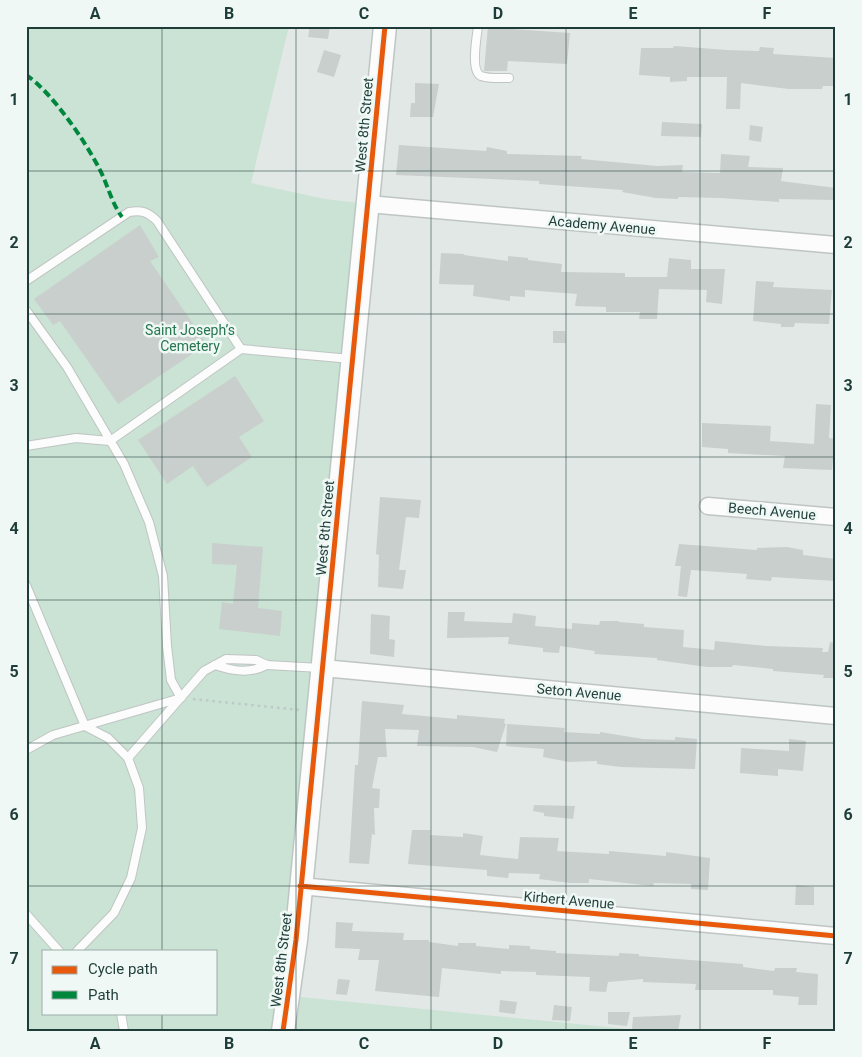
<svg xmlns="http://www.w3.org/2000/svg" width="862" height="1057" font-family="Roboto,sans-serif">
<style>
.green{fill:#cae3d4;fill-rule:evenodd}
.building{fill:#c9cfcd}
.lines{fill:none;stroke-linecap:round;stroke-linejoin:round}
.lane-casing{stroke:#bfc5c3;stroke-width:10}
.street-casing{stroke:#bfc5c3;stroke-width:19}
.secondary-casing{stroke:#bec6c4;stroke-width:25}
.path{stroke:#bfc9c7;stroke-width:2.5;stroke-dasharray:2.5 4;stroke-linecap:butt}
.lane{stroke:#fbfcfb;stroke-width:8}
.street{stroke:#fbfcfb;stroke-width:16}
.secondary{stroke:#fbfcfb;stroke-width:22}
.quiet{stroke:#00873e;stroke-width:4;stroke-dasharray:8 4;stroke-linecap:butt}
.cycleway-casing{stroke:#eff8f5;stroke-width:8}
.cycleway{stroke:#e8590c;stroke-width:5}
.grid{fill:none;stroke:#1f3d38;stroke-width:1;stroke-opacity:0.55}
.labels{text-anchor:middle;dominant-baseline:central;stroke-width:5;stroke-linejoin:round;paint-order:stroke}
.street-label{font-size:14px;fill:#1f3d38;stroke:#eff8f5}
.park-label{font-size:14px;fill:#26764f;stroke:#eff8f5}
.neatline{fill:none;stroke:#1f3d38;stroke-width:2}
.grid-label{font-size:16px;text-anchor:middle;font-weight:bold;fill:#1f3d38}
</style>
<rect width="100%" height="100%" fill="#e2e8e6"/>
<path class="green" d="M26 26H289L251 183 325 199 368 204 290 996 648 1031H26ZM44 951H216V1013H44Z"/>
<g class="building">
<polygon points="310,26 330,26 328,39 308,37"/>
<polygon points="488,26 512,26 512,29 570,33 567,64 508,61 507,71 484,71"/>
<polygon points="674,46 727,50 759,51 760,47 774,48 773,54 836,58 836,86 823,86 822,89 789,89 741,83 740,109 726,109 727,77 687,77 687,81 670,82 670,77 639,75 641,48 673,48"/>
<polygon points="324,50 341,55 334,77 317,72"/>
<polygon points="415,83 439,84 433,117 410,117 411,103 415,103"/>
<polygon points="662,122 702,124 701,137 661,136"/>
<polygon points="750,125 763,127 761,142 749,140"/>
<polygon points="399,145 486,151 487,147 507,151 507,154 582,156 581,159 657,166 683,165 682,172 720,173 721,154 750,156 748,167 783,168 781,181 836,188 836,200 779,199 779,202 720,198 678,197 678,199 656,198 622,192 623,190 539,184 539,181 396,175"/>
<polygon points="140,225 159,257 150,261 207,344 118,404 60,321 53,325 34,299"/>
<polygon points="441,253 464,254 464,255 508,261 508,256 528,258 528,260 562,264 561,272 625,273 625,277 667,277 669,258 691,260 691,269 725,269 722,304 706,302 707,290 659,289 657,319 639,319 640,312 606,312 606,307 575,306 577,294 525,290 525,297 510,296 510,301 473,296 474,285 439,284"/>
<polygon points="756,281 774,282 773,287 832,290 829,324 795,323 794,327 781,327 781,324 753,321"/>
<polygon points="553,331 565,331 566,343 553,343"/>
<polygon points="235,376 264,421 239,437 252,457 207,487 193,466 167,484 138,440"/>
<polygon points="816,404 831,405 829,438 835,439 832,470 783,468 785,456 728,453 728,449 702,447 702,423 771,426 770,441 814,444"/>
<polygon points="380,497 421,500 419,518 406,517 399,570 406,570 403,589 378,587 379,555 376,554"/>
<polygon points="212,543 263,547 258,608 282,611 280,636 219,629 222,602 233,604 237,565 212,564"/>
<polygon points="679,544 757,550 757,548 787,547 803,550 803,555 836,559 836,581 772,577 771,581 746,579 747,574 691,570 687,597 678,596 681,566 675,566"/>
<polygon points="448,612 465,612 464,621 512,623 513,613 536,616 535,626 572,629 572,623 599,625 600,621 619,621 619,622 644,624 644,627 684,630 683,647 714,650 715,641 766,646 823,648 822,652 828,652 830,642 836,643 836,678 823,678 824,675 773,671 773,669 733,665 732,667 707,667 657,660 657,658 594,654 595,651 560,646 559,653 543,652 543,648 508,644 509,637 447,638"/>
<polygon points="371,614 390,616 389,639 395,640 394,657 370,654"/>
<polygon points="362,701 404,705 402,714 457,719 457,715 505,719 504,723 506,724 497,752 473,747 417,746 419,730 385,729 387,757 378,757 372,788 380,789 379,808 374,808 375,835 372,834 369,864 349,863 355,765 358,765"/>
<polygon points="507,724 565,728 564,732 600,734 600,732 643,739 675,740 675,737 697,739 695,769 621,767 597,764 597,761 569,762 543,757 544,749 506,746"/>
<polygon points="789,739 806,741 803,771 778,769 778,776 740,773 741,748 789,751"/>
<polygon points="534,805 575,806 573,819 544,816 544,813 533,811"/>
<polygon points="412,830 431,830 430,835 463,837 463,833 483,836 480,855 518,859 520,837 559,838 557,851 609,854 609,851 666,856 666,852 710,858 708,890 691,889 691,884 654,883 653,886 589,879 589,883 570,883 539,879 540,874 509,873 508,878 487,876 487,870 408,864"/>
<polygon points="796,885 814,887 814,905 795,905"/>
<polygon points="336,922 353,923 352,931 404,933 403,940 429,940 429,942 458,946 458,943 476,943 476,946 509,949 509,945 530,946 530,949 556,951 556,953 619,956 619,953 639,954 639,956 743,964 743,967 774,971 775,968 797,968 796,972 818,974 817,1005 798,1005 799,997 773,995 773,990 695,990 696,984 643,982 643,979 608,982 606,992 589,991 590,977 536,975 536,972 501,971 501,974 442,968 439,997 375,991 379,960 358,960 360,949 335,948"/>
<polygon points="338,979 350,980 347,995 336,994"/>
<polygon points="500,1000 517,1002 515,1014 499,1012"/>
<polygon points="554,1005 572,1007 570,1021 552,1020"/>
<polygon points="608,1012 630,1012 627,1026 608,1024"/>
<polygon points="681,1015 678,1031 632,1029 633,1017"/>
</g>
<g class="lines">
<g class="lane-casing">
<g id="lane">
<path d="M478 26C477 36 470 71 481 76 489 79 501 78 509 78"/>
<path d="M26 281 129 212C142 210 148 212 157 221L241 349"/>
<polyline points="26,310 67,367 124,464 149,522 163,576 167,646 171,680 181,698 53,735 26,750"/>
<polyline points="26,446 76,438 110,441 241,349 351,359"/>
<polyline points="26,585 85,726 108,738 128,758 139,788 142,828 131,878 114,913 77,951"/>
<path d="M215 665C233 671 249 674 267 665"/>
<polyline points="128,758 204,671 226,659 256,660 267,665 321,668"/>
<polyline points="26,914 59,951"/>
<polyline points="121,1013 124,1031"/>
</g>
</g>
<g class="street-casing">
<g id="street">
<polyline points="368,204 836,245"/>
<polyline points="708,506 836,517"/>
<polyline points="323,668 836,716"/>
<polyline points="300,886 836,936"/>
</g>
</g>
<g class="secondary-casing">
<polyline id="secondary" points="283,1031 296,940 385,26"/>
</g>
<polyline class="path" points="193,699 300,710"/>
<use href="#lane" class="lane"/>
<use href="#street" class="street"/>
<use href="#secondary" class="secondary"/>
<path class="quiet" d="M26 75C51 91 85 141 99 168 108 185 111 202 122 217"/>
<g class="cycleway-casing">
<g id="cycleway">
<polyline points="300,886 836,936"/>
<polyline points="283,1031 296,940 385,26"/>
</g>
</g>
<use href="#cycleway" class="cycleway"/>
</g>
<path class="grid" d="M162 26V951M296 26V1031M431 26V1031M566 26V1031M700 26V1031M26 171H836M26 314H836M26 457H836M26 600H836M26 743H836M26 886H836M162 1013V1031"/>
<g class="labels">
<g class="street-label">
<text transform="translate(364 125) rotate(-85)">West 8th Street</text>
<text transform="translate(602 225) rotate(5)">Academy Avenue</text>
<text transform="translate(772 511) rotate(5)">Beech Avenue</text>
<text transform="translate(325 528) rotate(-85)">West 8th Street</text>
<text transform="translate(579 692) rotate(5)">Seton Avenue</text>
<text transform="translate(569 900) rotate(5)">Kirbert Avenue</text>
<text transform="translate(281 960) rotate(-83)">West 8th Street</text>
</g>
<g class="park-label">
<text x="190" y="330">Saint Joseph’s<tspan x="190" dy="16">Cemetery</tspan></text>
</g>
</g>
<rect width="862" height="1057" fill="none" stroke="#eff8f5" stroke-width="55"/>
<rect x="42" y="950" width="175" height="65" fill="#eff8f5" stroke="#9cada9"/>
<rect x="52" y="966" width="25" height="8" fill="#e8590c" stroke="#9cada9"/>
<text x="88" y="974" font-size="15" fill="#1f3d38">Cycle path</text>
<rect x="52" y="991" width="25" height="8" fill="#00873e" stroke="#9cada9"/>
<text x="88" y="1000" font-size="15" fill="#1f3d38">Path</text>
<rect x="28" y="28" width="806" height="1002" class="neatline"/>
<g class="grid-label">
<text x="95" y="19">A</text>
<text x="229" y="19">B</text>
<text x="364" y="19">C</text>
<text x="498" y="19">D</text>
<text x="633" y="19">E</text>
<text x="767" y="19">F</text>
<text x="14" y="105">1</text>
<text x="848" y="105">1</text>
<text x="14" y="248">2</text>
<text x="848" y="248">2</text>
<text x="14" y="391">3</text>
<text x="848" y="391">3</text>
<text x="14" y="534">4</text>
<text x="848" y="534">4</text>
<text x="14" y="677">5</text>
<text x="848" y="677">5</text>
<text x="14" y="820">6</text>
<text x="848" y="820">6</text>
<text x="14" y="964">7</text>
<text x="848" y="964">7</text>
<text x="95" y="1049">A</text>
<text x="229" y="1049">B</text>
<text x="364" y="1049">C</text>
<text x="498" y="1049">D</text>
<text x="633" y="1049">E</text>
<text x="767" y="1049">F</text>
</g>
</svg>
